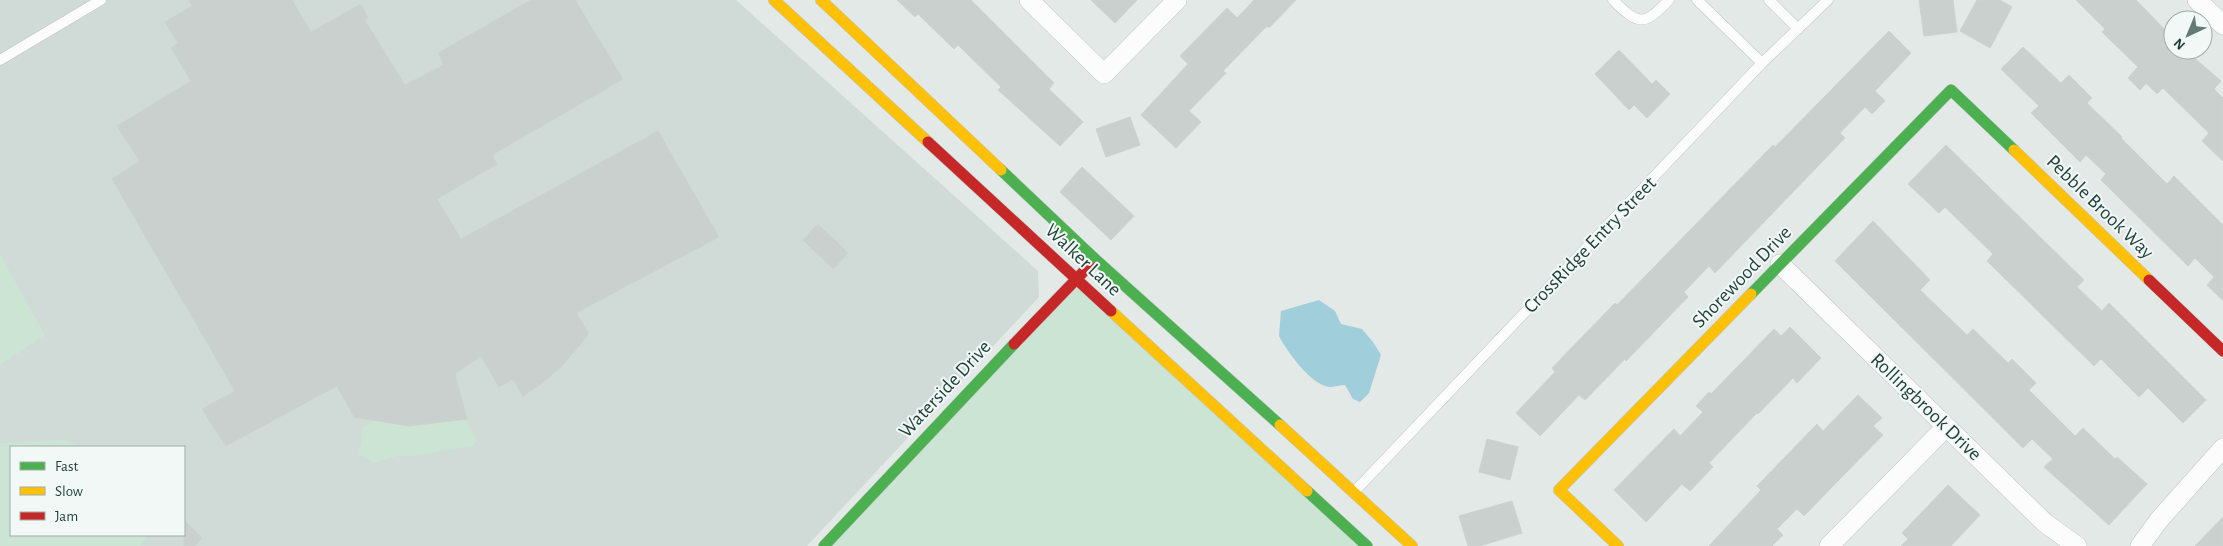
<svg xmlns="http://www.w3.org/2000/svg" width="2223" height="546" font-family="'Alegreya Sans',sans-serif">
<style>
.built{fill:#d0dbd7;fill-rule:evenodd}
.green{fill:#cbe4d4}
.water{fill:#a0ceda}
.building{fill:#cad0ce;stroke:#cbd2cf}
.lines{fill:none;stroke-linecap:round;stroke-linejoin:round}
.lane-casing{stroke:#c0c6c3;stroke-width:11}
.street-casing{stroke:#c0c6c3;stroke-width:20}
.fast-casing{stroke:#bec7c4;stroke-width:12}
.slow-casing{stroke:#bec7c4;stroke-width:12}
.jam-casing{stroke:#bec7c4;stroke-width:12}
.lane{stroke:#fbfcfb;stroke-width:10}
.street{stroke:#fbfcfb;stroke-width:19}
.fast{stroke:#4caf50;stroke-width:11}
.slow{stroke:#ffc107;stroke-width:11}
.jam{stroke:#c62828;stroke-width:11}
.labels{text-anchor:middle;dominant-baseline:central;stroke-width:4;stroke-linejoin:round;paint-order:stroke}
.street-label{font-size:20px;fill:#1f3e38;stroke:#f1f8f5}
</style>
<rect width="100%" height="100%" fill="#e3e9e6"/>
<path class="built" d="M0 0H736L1038 271 1039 297 807 546H0ZM11 447H184V535H11Z"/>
<g class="green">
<polygon points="0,254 45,335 0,365"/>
<polygon points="1076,279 1362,546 829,546"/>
<polygon points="467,419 476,441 473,446 413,456 397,456 373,463 359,454 363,427 375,420 409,426"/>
<polygon points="64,440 86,447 11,447 11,535 149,535 140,546 0,546 0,443"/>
</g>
<path class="water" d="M1319 300 1335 311 1341 324 1362 329 1373 342 1381 355 1369 393 1360 402 1353 399 1345 385C1340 385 1334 387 1329 387 1311 385 1286 350 1279 336L1281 311Z"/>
<g class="building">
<polygon points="189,0 292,0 311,32 361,4 368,17 364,19 405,85 444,65 438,53 531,0 575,0 623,79 492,155 497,164 437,199 461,239 658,131 719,237 576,313 589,334 563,365 541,384 523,396 513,379 499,387 481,356 455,374 467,419 409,426 354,417 337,386 226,446 202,409 235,391 112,179 140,161 117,126 191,81 171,48 178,43 165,22 192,6"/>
<polygon points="897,0 971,0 1054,83 1049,89 1083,122 1060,146 998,90 1001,87 958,45 954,49 918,14 915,17"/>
<polygon points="1091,0 1137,0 1115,23"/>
<polygon points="1254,0 1296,0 1269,28 1267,26 1223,71 1226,73 1189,111 1201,122 1176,148 1141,115 1188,64 1180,56 1227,8 1237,18"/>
<polygon points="1919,0 1953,0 1957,32 1924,36"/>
<polygon points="1977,0 2000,0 2012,7 1990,48 1960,31"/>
<polygon points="2076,0 2136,0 2173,38 2173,50 2185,50 2221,81 2214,89 2223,98 2223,161 2202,141 2209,133 2163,88 2157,94 2146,83 2140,90 2128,78 2138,67 2102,32 2105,29"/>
<polygon points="1889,31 1911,53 1875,91 1885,101 1872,114 1865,107 1840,133 1845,138 1715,273 1709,266 1684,292 1688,297 1626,361 1625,359 1585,400 1579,395 1540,436 1516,413 1555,372 1552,368 1615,303 1617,305 1773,145 1775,147"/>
<polygon points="2023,47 2061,83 2069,75 2092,98 2087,103 2122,137 2121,138 2167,184 2174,176 2223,225 2223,301 2207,285 2214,277 2195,258 2188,266 2101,180 2106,174 2086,155 2080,162 2031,113 2039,106 2001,69"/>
<polygon points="1619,50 1652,84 1656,80 1670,94 1647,118 1634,105 1629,110 1595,74"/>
<polygon points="1130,117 1140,145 1106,157 1096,129"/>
<polygon points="1946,145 2084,280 2077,287 2102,311 2109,303 2206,400 2183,423 2148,388 2139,397 2101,359 2094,366 1987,261 1993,254 1945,207 1939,213 1908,184"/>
<polygon points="1082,167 1134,216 1111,240 1060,192"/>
<polygon points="1873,221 1930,280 1920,290 1967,335 1973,329 2008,363 2012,359 2036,383 2029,390 2075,436 2083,428 2115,459 2117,457 2147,484 2109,525 2044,467 2053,459 2032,439 2023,448 1835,261"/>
<polygon points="818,224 848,253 833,269 803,240"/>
<polygon points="1790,327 1821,358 1797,383 1793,378 1758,414 1757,413 1709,463 1713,467 1690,491 1682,484 1646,522 1614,490 1674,429 1680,436 1703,412 1696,406 1709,392 1711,394 1774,329 1781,336"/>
<polygon points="1858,395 1882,418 1873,426 1883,435 1833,486 1804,516 1797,509 1777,529 1783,535 1772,546 1709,546 1761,490 1757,486 1817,424 1823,431"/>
<polygon points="1487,439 1518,447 1510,480 1479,472"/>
<polygon points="1948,485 1980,515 1951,546 1901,546 1908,539 1902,533"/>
<polygon points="1512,501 1522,533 1480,546 1468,546 1459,516"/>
<polygon points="2223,517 2223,546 2195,546"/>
<polygon points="184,520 202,538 195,546 184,546"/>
</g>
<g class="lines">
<g class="lane-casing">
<g id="lane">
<path d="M1613 0C1639 26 1644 26 1669 0"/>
<polyline points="1769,0 1798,29"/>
<polyline points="0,60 101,0"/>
<polyline points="1762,63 1828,0"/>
<polyline points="1355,491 1762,63 1697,0"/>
</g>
</g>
<g class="street-casing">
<g id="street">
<polyline points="1029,0 1104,74 1177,0"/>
<polyline points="2197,0 2223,25"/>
<polyline points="1780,264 2045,523 2077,546"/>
<polyline points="1829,546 1946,427"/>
<polyline points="2140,546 2159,520 2223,448"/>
</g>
</g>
<g class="fast-casing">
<g id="fast">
<polyline points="1001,170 1095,259 1280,425"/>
<polyline points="1751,294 1951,90 2014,150"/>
<polyline points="1307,491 1367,546"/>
<polyline points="824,546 1014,344"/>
</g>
</g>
<g class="slow-casing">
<g id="slow">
<polyline points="774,0 928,142"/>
<polyline points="821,0 1001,170"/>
<polyline points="2014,150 2149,280"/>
<polyline points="1111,311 1307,491"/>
<polyline points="1280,425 1412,546"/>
<polyline points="1618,546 1559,490 1751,294"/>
</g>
</g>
<g class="jam-casing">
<g id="jam">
<polyline points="928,142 1111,311"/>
<polyline points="2149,280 2223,351"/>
<polyline points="1014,344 1089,266"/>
</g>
</g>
<use href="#lane" class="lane"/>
<use href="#street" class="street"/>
<use href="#fast" class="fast"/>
<use href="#slow" class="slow"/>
<use href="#jam" class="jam"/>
</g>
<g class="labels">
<g class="street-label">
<text transform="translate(2100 207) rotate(44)">Pebble Brook Way</text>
<text transform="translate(1590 245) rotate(-46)">CrossRidge Entry Street</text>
<text transform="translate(1083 260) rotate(43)">Walker Lane</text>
<text transform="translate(1742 277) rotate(-46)">Shorewood Drive</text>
<text transform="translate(945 389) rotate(-47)">Waterside Drive</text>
<text transform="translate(1926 407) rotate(44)">Rollingbrook Drive</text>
</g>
</g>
<rect x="10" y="446" width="175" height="90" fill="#f1f8f5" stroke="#9daea9"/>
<rect x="20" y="462" width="25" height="8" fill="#4caf50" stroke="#9daea9"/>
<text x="55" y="471" font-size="15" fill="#1f3e38">Fast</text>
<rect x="20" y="487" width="25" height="8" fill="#ffc107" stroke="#9daea9"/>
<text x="55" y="496" font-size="15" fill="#1f3e38">Slow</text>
<rect x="20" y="512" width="25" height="8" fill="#c62828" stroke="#9daea9"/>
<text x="55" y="521" font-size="15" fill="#1f3e38">Jam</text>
<g transform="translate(2188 35) rotate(224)"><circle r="24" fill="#f1f8f5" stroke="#9daea9"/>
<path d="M0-4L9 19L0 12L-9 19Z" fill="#647a75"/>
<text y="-8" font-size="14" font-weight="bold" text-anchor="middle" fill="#1f3e38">N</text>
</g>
</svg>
